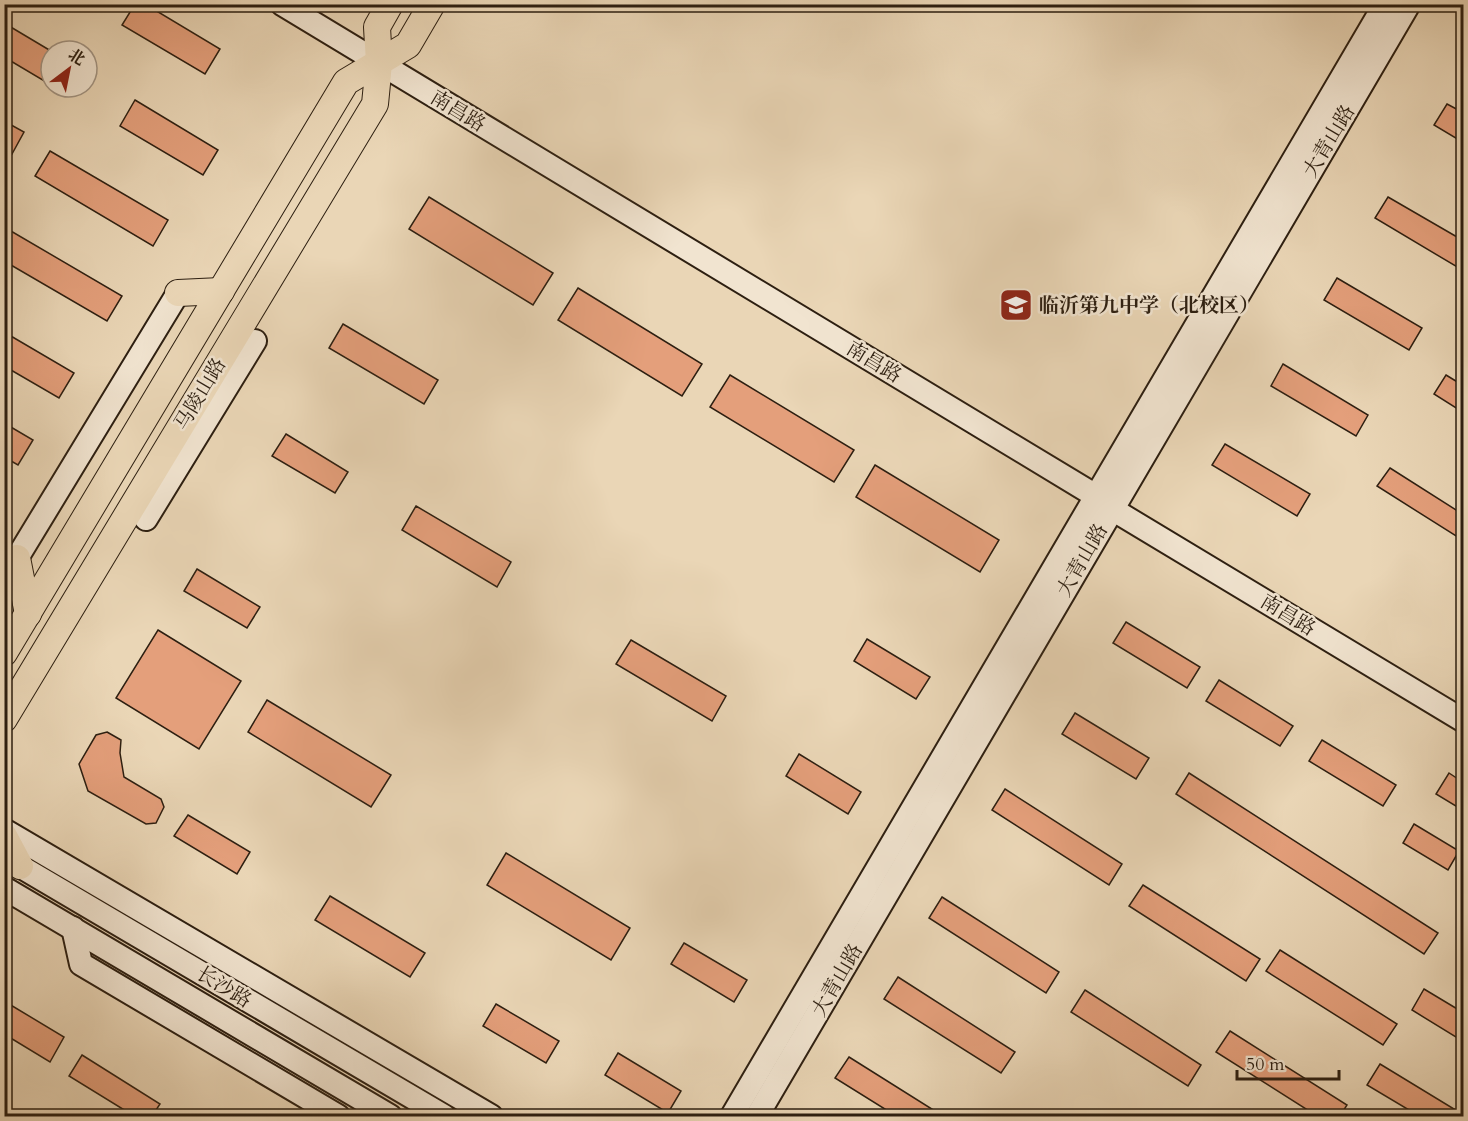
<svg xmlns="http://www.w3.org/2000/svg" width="1468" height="1121" font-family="Cardo,'Noto Serif SC',serif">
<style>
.building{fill:#e49f7b;stroke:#2d1f11;stroke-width:1.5}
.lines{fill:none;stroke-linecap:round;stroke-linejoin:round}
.secondary-casing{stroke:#2d1f11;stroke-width:26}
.primary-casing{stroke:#2d1f11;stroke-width:28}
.secondary{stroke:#f1e4d0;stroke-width:22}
.primary{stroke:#ead6b6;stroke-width:26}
.labels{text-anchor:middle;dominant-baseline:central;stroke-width:5;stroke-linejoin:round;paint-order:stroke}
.street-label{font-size:20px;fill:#2d1f11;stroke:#f1e4d0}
.poi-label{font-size:20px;font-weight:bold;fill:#2d1f11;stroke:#f1e4d0;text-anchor:start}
</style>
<rect width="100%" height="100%" fill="#ead6b6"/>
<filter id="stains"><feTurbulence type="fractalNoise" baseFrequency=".00333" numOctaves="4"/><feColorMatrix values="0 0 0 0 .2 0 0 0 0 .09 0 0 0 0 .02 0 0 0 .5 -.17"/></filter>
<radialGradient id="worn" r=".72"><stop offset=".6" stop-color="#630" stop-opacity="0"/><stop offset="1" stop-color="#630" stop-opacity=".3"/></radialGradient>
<g class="building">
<polygon points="135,4 145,4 220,49 205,74 122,25"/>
<polygon points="4,23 51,51 51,85 4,57"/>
<polygon points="135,100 218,150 203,175 120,126"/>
<polygon points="1447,104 1464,113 1464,143 1434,125"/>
<polygon points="4,121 24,132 12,154 4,149"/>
<polygon points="50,151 168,220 153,246 35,176"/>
<polygon points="429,197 553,273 533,305 409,229"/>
<polygon points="1388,197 1464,241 1464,271 1375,218"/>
<polygon points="4,227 122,296 107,321 4,261"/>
<polygon points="1337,278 1422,328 1409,350 1324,300"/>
<polygon points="578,288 702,364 682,396 558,320"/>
<polygon points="343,324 438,380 424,404 329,348"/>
<polygon points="4,332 74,373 59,398 4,366"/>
<polygon points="1283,364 1368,415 1356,436 1271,386"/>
<polygon points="730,375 854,450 834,482 710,407"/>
<polygon points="1446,375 1464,386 1464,413 1434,394"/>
<polygon points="4,423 33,440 18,465 4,457"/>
<polygon points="286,434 348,472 335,493 272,456"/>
<polygon points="1225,444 1310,494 1297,516 1212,465"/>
<polygon points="875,465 999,540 980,572 856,497"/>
<polygon points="1390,468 1464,515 1464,541 1377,486"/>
<polygon points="416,506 511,562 497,587 402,530"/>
<polygon points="197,569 260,607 247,628 184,591"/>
<polygon points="1126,622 1200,667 1187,688 1113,643"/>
<polygon points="158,630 241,681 199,749 116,698"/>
<polygon points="867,639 930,677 916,699 854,661"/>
<polygon points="631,640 726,696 712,721 616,664"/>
<polygon points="1219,680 1293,726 1280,746 1206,701"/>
<polygon points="267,700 391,775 371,807 248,732"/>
<polygon points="1075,713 1149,758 1136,779 1062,734"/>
<polygon points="107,732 121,740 120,753 124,777 161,799 164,807 156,823 146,824 88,791 79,764 96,735"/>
<polygon points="1322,740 1396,785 1383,806 1309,761"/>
<polygon points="799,754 861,792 848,814 786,776"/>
<polygon points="1189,773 1438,933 1424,954 1176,794"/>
<polygon points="1449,773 1464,783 1464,811 1436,794"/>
<polygon points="1005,789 1122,864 1109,885 992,810"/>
<polygon points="188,815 250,852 237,874 174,836"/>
<polygon points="1414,824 1459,851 1448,870 1403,843"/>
<polygon points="506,853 630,928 611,960 487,885"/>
<polygon points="1143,885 1260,959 1246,981 1129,906"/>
<polygon points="330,896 425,953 410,977 315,920"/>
<polygon points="942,897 1059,972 1046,993 929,918"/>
<polygon points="684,943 747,980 734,1002 671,964"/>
<polygon points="1280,950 1397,1024 1383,1045 1266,971"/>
<polygon points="898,977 1015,1052 1001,1073 884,999"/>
<polygon points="1424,989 1464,1013 1464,1042 1412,1010"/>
<polygon points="1085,990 1201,1065 1188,1086 1071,1012"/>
<polygon points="4,1001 64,1037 50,1062 4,1034"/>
<polygon points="496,1004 559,1041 546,1063 483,1026"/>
<polygon points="1230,1031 1347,1105 1340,1116 1317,1116 1216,1052"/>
<polygon points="618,1053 681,1091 668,1113 605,1075"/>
<polygon points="82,1055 160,1104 152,1116 134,1116 69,1076"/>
<polygon points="849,1057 943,1116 896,1116 835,1078"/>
<polygon points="1380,1064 1454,1109 1449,1116 1419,1116 1367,1085"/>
</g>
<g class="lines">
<g class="secondary-casing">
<g id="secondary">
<polyline points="282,4 1096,496 1112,509 1464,721"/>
<polyline points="146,519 255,341"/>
<polyline points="17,558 178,293"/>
<polyline points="4,830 491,1116"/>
<polyline points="6,858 444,1116"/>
<polyline points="4,888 390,1116"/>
<polyline points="73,928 81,964 338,1116"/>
<polyline points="732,1116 1385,4"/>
<polyline points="757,1116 1409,4"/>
</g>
</g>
<g class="primary-casing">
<g id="primary">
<polyline points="178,293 221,291"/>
<polyline points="17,558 28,614"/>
<polyline points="4,653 346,82 408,45 432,4"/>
<polyline points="4,719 375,104 379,63 377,27 390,4"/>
<polyline points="4,836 20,866"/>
</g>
</g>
<use href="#secondary" class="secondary"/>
<use href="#primary" class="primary"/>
</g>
<defs>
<g id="school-square" transform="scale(1.725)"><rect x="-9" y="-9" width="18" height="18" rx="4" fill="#8f2418" stroke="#f1e4d0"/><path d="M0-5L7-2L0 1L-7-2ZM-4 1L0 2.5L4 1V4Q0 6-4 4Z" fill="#fff"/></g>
</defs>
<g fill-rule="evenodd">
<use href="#school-square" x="1016" y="305"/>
</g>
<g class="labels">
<g class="street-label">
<text transform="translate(458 111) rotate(31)">南昌路</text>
<text transform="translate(1329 141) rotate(-59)">大青山路</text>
<text transform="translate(874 362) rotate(31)">南昌路</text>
<text transform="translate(200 394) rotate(-59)">马陵山路</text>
<text transform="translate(1082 560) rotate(-60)">大青山路</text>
<text transform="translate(1288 615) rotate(31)">南昌路</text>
<text transform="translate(837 980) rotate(-60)">大青山路</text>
<text transform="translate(224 987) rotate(31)">长沙路</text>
</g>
<g class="poi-label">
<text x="1039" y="305">临沂第九中学（北校区）</text>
</g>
</g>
<rect width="1468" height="1121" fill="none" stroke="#ead6b6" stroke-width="24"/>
<rect x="6" y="6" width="1456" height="1109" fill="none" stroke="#2d1f11" stroke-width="3"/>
<rect x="12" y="12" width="1444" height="1097" fill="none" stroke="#2d1f11" stroke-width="1.5"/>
<g transform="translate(69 69) rotate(32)"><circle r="28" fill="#f1e4d0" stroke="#a39584" stroke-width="1.5"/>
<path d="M0-4.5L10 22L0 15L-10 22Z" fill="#8f2418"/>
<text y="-9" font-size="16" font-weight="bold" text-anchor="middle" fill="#2d1f11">北</text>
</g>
<path d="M1237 1070v9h102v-9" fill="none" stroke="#2d1f11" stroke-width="3"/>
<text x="1246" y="1070" font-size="18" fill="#2d1f11" stroke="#f1e4d0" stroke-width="4.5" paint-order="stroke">50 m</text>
<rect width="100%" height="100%" filter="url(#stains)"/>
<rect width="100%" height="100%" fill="url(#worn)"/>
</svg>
